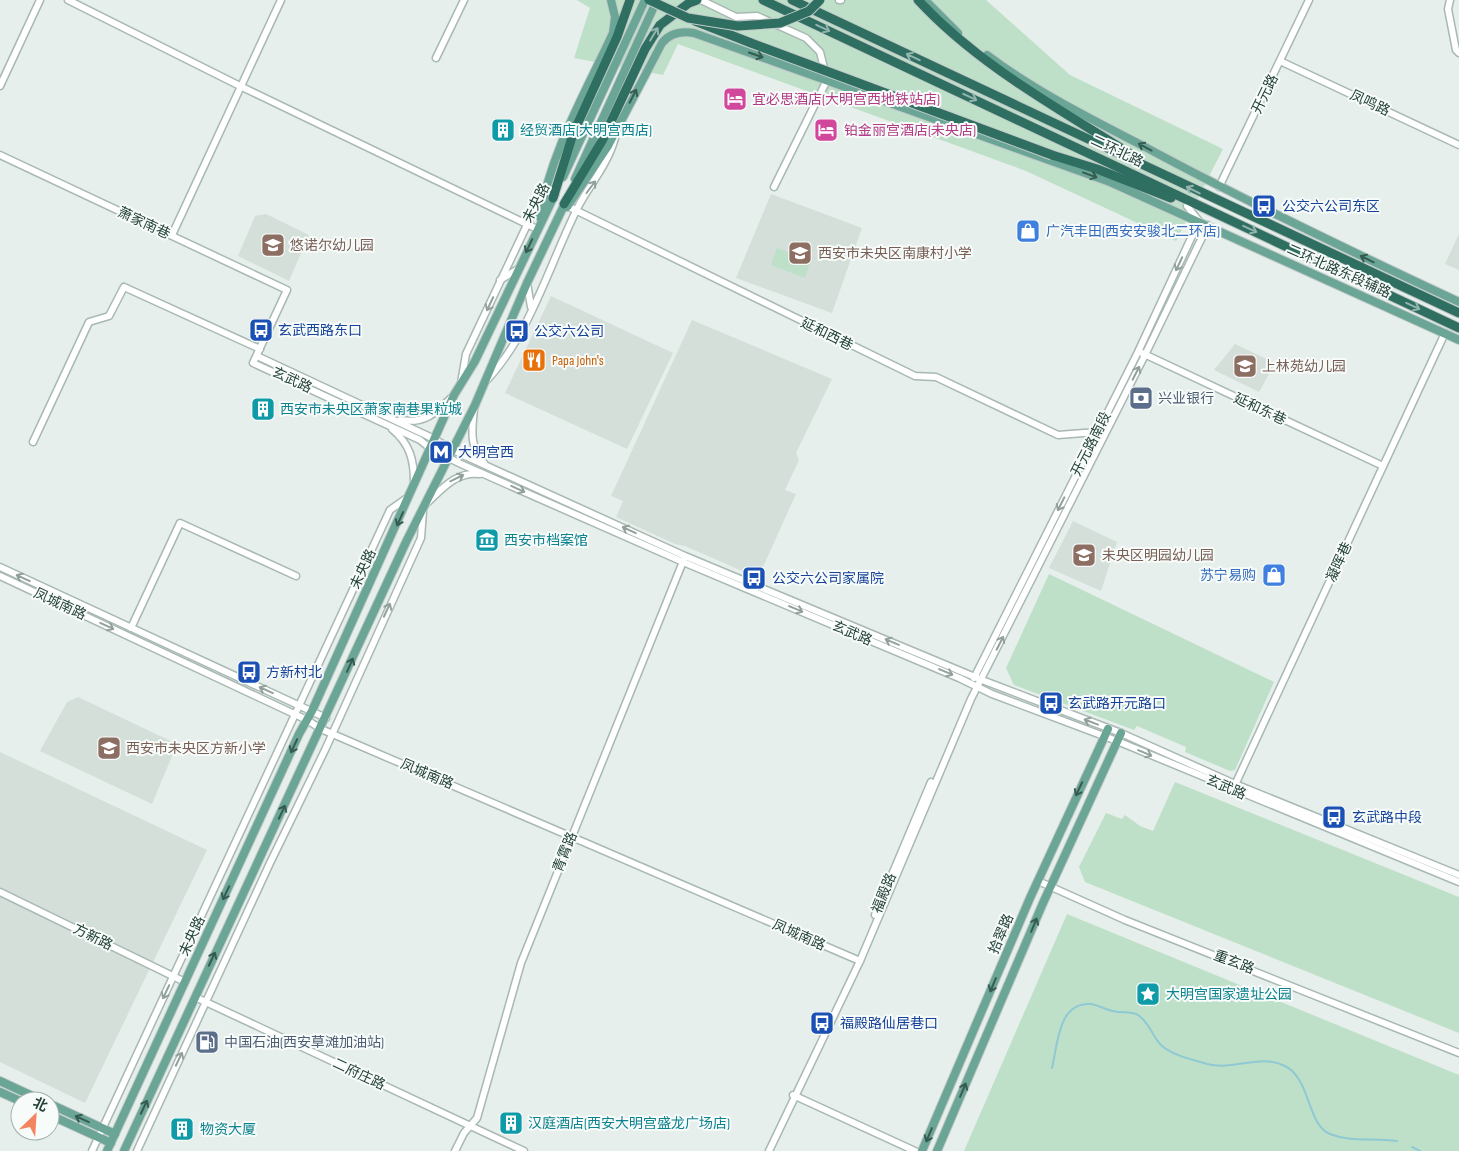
<svg xmlns="http://www.w3.org/2000/svg" width="1459" height="1151" font-family="'Sofia Sans Condensed','Noto Sans SC',sans-serif">
<style>
.built{fill:#d4dfda}
.green{fill:#bfe0c8}
.lines{fill:none;stroke-linecap:round;stroke-linejoin:round}
.stream{stroke:#8ec9d4;stroke-width:2}
.minor-casing{stroke:#a8b8b2;stroke-width:9}
.major-casing{stroke:#c2cac8;stroke-width:10}
.highway-casing{stroke:#c2cac8;stroke-width:11}
.minor{stroke:#fff;stroke-width:6}
.major{stroke:#6aa596;stroke-width:8}
.highway{stroke:#2f6f62;stroke-width:9}
.highway-bridge-casing{stroke:#c2cac8;stroke-width:11;stroke-linecap:butt}
.highway-bridge{stroke:#2f6f62;stroke-width:9}
.oneway{stroke:#93b5ae}
.oneway2{stroke:#365b51}
.oneway3{stroke:#92a09c}
.labels{text-anchor:middle;dominant-baseline:central;stroke-width:4;stroke-linejoin:round;paint-order:stroke}
.street-label{font-size:14px;fill:#24423a;stroke:#f7fbf9}
.hotel-label{font-size:14px;fill:#b23c85;stroke:#f7fbf9;text-anchor:start}
.culture-label{font-size:14px;fill:#0d838f;stroke:#f7fbf9;text-anchor:start}
.transit-label{font-size:14px;fill:#164399;stroke:#f7fbf9;text-anchor:start}
.shop-label{font-size:14px;fill:#366cbe;stroke:#f7fbf9;text-anchor:start}
.education-label{font-size:14px;fill:#785e54;stroke:#f7fbf9;text-anchor:start}
.food-label{font-size:14px;fill:#c56008;stroke:#f7fbf9;text-anchor:start}
.service-label{font-size:14px;fill:#4e5e75;stroke:#f7fbf9;text-anchor:start}
</style>
<rect width="100%" height="100%" fill="#e6efeb"/>
<g class="built">
<polygon points="771,194 862,228 832,313 736,278"/>
<polygon points="266,214 309,235 289,281 238,256 255,216"/>
<polygon points="1459,234 1459,270 1445,264"/>
<polygon points="551,296 673,353 627,449 505,393"/>
<polygon points="692,320 832,379 796,453 799,460 785,490 796,494 758,578 685,546 675,544 616,517 623,501 611,496"/>
<polygon points="1235,344 1275,363 1259,392 1214,370"/>
<polygon points="1073,521 1117,542 1101,591 1049,568"/>
<polygon points="78,697 177,744 152,804 40,751 67,702"/>
<polygon points="0,752 207,850 85,1103 0,1062"/>
</g>
<g class="green">
<polygon points="577,0 986,0 1070,75 1223,149 1176,241 1026,171 678,44 663,75 574,58 590,8"/>
<polygon points="777,248 811,261 805,278 771,265"/>
<polygon points="1049,574 1274,682 1235,770 1230,771 1185,752 1186,747 1137,726 1134,730 1014,685 1006,668"/>
<polygon points="1175,782 1459,897 1459,1033 1085,882 1079,867 1106,813 1122,819 1125,815 1140,826 1153,831"/>
<polygon points="1067,914 1459,1075 1459,1151 964,1151"/>
</g>
<g class="lines">
<g class="stream">
<path d="M1052 1068C1058 1043 1058 1002 1091 1004 1098 1005 1106 1010 1113 1011 1122 1014 1129 1010 1138 1015 1150 1023 1152 1036 1161 1045 1171 1055 1194 1060 1207 1064 1235 1071 1261 1053 1285 1066 1311 1079 1307 1125 1330 1134 1352 1143 1375 1137 1397 1141"/>
<polyline points="1412,1147 1420,1151"/>
</g>
<g class="minor-casing">
<g id="minor">
<polyline points="68,0 242,87 537,229"/>
<polyline points="701,0 736,17 757,16 806,38 820,52 827,80 774,187"/>
<polyline points="839,0 841,0"/>
<polyline points="1450,0 1448,9 1456,50 1459,53"/>
<polyline points="436,58 464,0"/>
<polyline points="1280,61 1459,145"/>
<polyline points="0,86 40,0"/>
<polyline points="0,155 287,290 253,363 420,440 431,449 461,464 683,562 959,678 992,694 1117,741 1459,882"/>
<polyline points="1219,187 1309,0"/>
<polyline points="565,205 915,376 936,377 1058,435 1097,432"/>
<polyline points="172,235 281,0"/>
<polyline points="500,280 518,269"/>
<polyline points="527,283 531,307"/>
<polyline points="1142,353 1383,466"/>
<polyline points="257,356 426,435 465,456 685,556 982,680 1121,733 1235,784 1459,875"/>
<path d="M487 380C531 333 550 262 579 205 591 183 608 164 615 138"/>
<polyline points="461,383 466,354 543,191"/>
<path d="M474 409C472 429 469 447 484 463"/>
<path d="M400 420C424 424 435 414 451 398"/>
<path d="M392 429C410 444 414 460 414 482"/>
<polyline points="33,442 89,322 109,316 124,287 260,349"/>
<path d="M428 502C443 488 457 471 480 474"/>
<polyline points="0,567 326,718"/>
<polyline points="0,576 307,720 321,729 860,961"/>
<polyline points="131,628 180,523 296,576"/>
<polyline points="974,678 1138,352 1199,221 1187,206"/>
<polyline points="1234,787 1445,333"/>
<polyline points="1038,881 1125,920 1459,1053"/>
<polyline points="0,892 185,982"/>
<polyline points="875,915 931,782"/>
<polyline points="195,997 524,1151"/>
<polyline points="793,1095 915,1151"/>
<polyline points="92,1151 390,510 407,498"/>
<polyline points="137,1151 270,863 325,750 421,538 423,511"/>
<polyline points="455,1151 464,1133 477,1118 521,963 684,559"/>
<polyline points="769,1151 860,961 971,699 1145,355 1208,225"/>
</g>
</g>
<g class="major-casing">
<g id="major">
<polyline points="925,0 958,33"/>
<path d="M987 55C1036 92 1093 120 1147 148 1249 203 1354 253 1459 302"/>
<polyline points="563,177 645,0"/>
<polyline points="575,179 657,0"/>
<path d="M567 207 608 146 662 43C670 33 681 31 694 33L1110 182 1459 340"/>
<path d="M540 217C550 153 586 92 613 33L615 17 611 0"/>
<polyline points="0,1081 43,1101"/>
<polyline points="0,1092 20,1101"/>
<polyline points="50,1104 115,1134"/>
<polyline points="50,1115 111,1143"/>
<polyline points="107,1151 299,734 312,711 454,395 475,361 555,194"/>
<polyline points="124,1151 406,542 475,405 527,283 567,199"/>
<polyline points="922,1151 1030,898 1108,729"/>
<polyline points="937,1151 1043,903 1121,733"/>
</g>
</g>
<g class="highway-casing">
<g id="highway">
<polyline points="763,0 1459,328"/>
<polyline points="792,0 1459,313"/>
<path d="M918 0C979 66 1060 109 1135 157"/>
<polyline points="695,21 751,43"/>
<polyline points="1052,155 1097,169 1171,198"/>
<polyline points="553,198 573,134 617,37 630,0"/>
<polyline points="564,204 602,141 645,49 660,25 689,3 697,0"/>
</g>
</g>
<use href="#minor" class="minor"/>
<use href="#major" class="major"/>
<use href="#highway" class="highway"/>
<g class="highway-bridge-casing">
<g id="highway-bridge">
<polyline points="649,0 688,18 738,26 780,23 809,11 820,0"/>
<polyline points="751,43 1052,155"/>
</g>
</g>
<use href="#highway-bridge" class="highway-bridge"/>
</g>
<defs><path id="oneway-shaft" d="M-6 0H5M1.5-3L5.5 0L1.5 3" fill="none" stroke-width="1.6" stroke-linecap="round" stroke-linejoin="round" transform="scale(1.25)"/></defs>
<g class="oneway">
<use href="#oneway-shaft" transform="translate(823 28) rotate(25)"/>
<use href="#oneway-shaft" transform="translate(654 34) rotate(-59)"/>
<use href="#oneway-shaft" transform="translate(913 57) rotate(-155)"/>
<use href="#oneway-shaft" transform="translate(970 97) rotate(25)"/>
<use href="#oneway-shaft" transform="translate(1193 190) rotate(-154)"/>
<use href="#oneway-shaft" transform="translate(1250 229) rotate(25)"/>
<use href="#oneway-shaft" transform="translate(1413 306) rotate(25)"/>
</g>
<g class="oneway2">
<use href="#oneway-shaft" transform="translate(756 55) rotate(19)"/>
<use href="#oneway-shaft" transform="translate(633 96) rotate(-63)"/>
<use href="#oneway-shaft" transform="translate(1145 147) rotate(-152)"/>
<use href="#oneway-shaft" transform="translate(1090 175) rotate(20)"/>
<use href="#oneway-shaft" transform="translate(529 246) rotate(115)"/>
<use href="#oneway-shaft" transform="translate(1367 259) rotate(-154)"/>
<use href="#oneway-shaft" transform="translate(400 519) rotate(114)"/>
<use href="#oneway-shaft" transform="translate(350 665) rotate(-66)"/>
<use href="#oneway-shaft" transform="translate(294 746) rotate(115)"/>
<use href="#oneway-shaft" transform="translate(1079 789) rotate(115)"/>
<use href="#oneway-shaft" transform="translate(282 812) rotate(-65)"/>
<use href="#oneway-shaft" transform="translate(226 893) rotate(115)"/>
<use href="#oneway-shaft" transform="translate(1034 925) rotate(-67)"/>
<use href="#oneway-shaft" transform="translate(212 959) rotate(-65)"/>
<use href="#oneway-shaft" transform="translate(993 985) rotate(113)"/>
<use href="#oneway-shaft" transform="translate(963 1090) rotate(-67)"/>
<use href="#oneway-shaft" transform="translate(144 1107) rotate(-65)"/>
<use href="#oneway-shaft" transform="translate(82 1119) rotate(-156)"/>
<use href="#oneway-shaft" transform="translate(929 1135) rotate(113)"/>
</g>
<g class="oneway3">
<use href="#oneway-shaft" transform="translate(591 187) rotate(-53)"/>
<use href="#oneway-shaft" transform="translate(1179 264) rotate(115)"/>
<use href="#oneway-shaft" transform="translate(490 304) rotate(115)"/>
<use href="#oneway-shaft" transform="translate(1136 373) rotate(-63)"/>
<use href="#oneway-shaft" transform="translate(457 478) rotate(-26)"/>
<use href="#oneway-shaft" transform="translate(518 489) rotate(24)"/>
<use href="#oneway-shaft" transform="translate(1061 504) rotate(117)"/>
<use href="#oneway-shaft" transform="translate(629 530) rotate(-155)"/>
<use href="#oneway-shaft" transform="translate(23 578) rotate(-155)"/>
<use href="#oneway-shaft" transform="translate(796 609) rotate(23)"/>
<use href="#oneway-shaft" transform="translate(387 610) rotate(-65)"/>
<use href="#oneway-shaft" transform="translate(107 626) rotate(25)"/>
<use href="#oneway-shaft" transform="translate(892 642) rotate(-157)"/>
<use href="#oneway-shaft" transform="translate(1000 643) rotate(-63)"/>
<use href="#oneway-shaft" transform="translate(946 672) rotate(23)"/>
<use href="#oneway-shaft" transform="translate(266 690) rotate(-156)"/>
<use href="#oneway-shaft" transform="translate(1091 722) rotate(-159)"/>
<use href="#oneway-shaft" transform="translate(1145 753) rotate(23)"/>
<use href="#oneway-shaft" transform="translate(166 992) rotate(115)"/>
<use href="#oneway-shaft" transform="translate(179 1059) rotate(-65)"/>
</g>
<defs>
<g id="hotel-square" transform="scale(1.25)"><rect x="-9" y="-9" width="18" height="18" rx="4" fill="#d1479c" stroke="#f7fbf9"/><path d="M-6-4.5h1.5V1H6V5H4.5V3h-9V5H-6ZM-4 0a1.8 1.8 0 1 1 3.6 0ZM.5 0V-2.5h3Q6-2.5 6 0Z" fill="#fff"/></g>
<g id="building-square" transform="scale(1.25)"><rect x="-9" y="-9" width="18" height="18" rx="4" fill="#0f9aa8" stroke="#f7fbf9"/><path d="M-4-6H4V6H1V3H-1V6H-4ZM-2.5-4.3h1.7v1.8h-1.7ZM.8-4.3h1.7v1.8H.8ZM-2.5-1h1.7V.8h-1.7ZM.8-1h1.7V.8H.8Z" fill="#fff"/></g>
<g id="bus-square" transform="scale(1.25)"><rect x="-9" y="-9" width="18" height="18" rx="4" fill="#1a4fb4" stroke="#f7fbf9"/><path d="M-5-6H5V4H4V6H2V4H-2V6H-4V4H-5ZM-3.5-4V0h7V-4ZM-3.5 1.2v1.5H-2V1.2ZM2 1.2v1.5H3.5V1.2Z" fill="#fff"/></g>
<g id="shop-square" transform="scale(1.25)"><rect x="-9" y="-9" width="18" height="18" rx="4" fill="#3f7fe0" stroke="#f7fbf9"/><path d="M-5-2.5h2.3a2.7 3.5 0 0 1 5.4 0H5L5.5 6h-11ZM-1.5-2.5h3a1.5 2.3 0 0 0-3 0Z" fill="#fff"/></g>
<g id="school-square" transform="scale(1.25)"><rect x="-9" y="-9" width="18" height="18" rx="4" fill="#8d6e63" stroke="#f7fbf9"/><path d="M0-5L7-2L0 1L-7-2ZM-4 1L0 2.5L4 1V4Q0 6-4 4Z" fill="#fff"/></g>
<g id="restaurant-square" transform="scale(1.25)"><rect x="-9" y="-9" width="18" height="18" rx="4" fill="#e8710a" stroke="#f7fbf9"/><path d="M-5-6h1v4h1v-4h1v4h1v-4h1v5L-1.5 .5V6h-2V.5L-5-1ZM5-6V6H3V1.5H1.5Q1.5-4 5-6Z" fill="#fff"/></g>
<g id="bank-square" transform="scale(1.25)"><rect x="-9" y="-9" width="18" height="18" rx="4" fill="#5c6f8a" stroke="#f7fbf9"/><path d="M-6-4H6V4H-6ZM0-2.3a2.3 2.3 0 1 0 0 4.6a2.3 2.3 0 1 0 0-4.6Z" fill="#fff"/></g>
<g id="metro-square" transform="scale(1.25)"><rect x="-9" y="-9" width="18" height="18" rx="4" fill="#1a4fb4" stroke="#f7fbf9"/><path d="M-5.5 5V-5H-3L0 0L3-5H5.5V5H3V-.5L0 4L-3-.5V5Z" fill="#fff"/></g>
<g id="museum-square" transform="scale(1.25)"><rect x="-9" y="-9" width="18" height="18" rx="4" fill="#0f9aa8" stroke="#f7fbf9"/><path d="M0-6L6-3V-2H-6V-3ZM-5-1h2V3h-2ZM-1-1h2V3h-2ZM3-1h2V3H3ZM-6 4H6V6H-6Z" fill="#fff"/></g>
<g id="sight-square" transform="scale(1.25)"><rect x="-9" y="-9" width="18" height="18" rx="4" fill="#0f9aa8" stroke="#f7fbf9"/><path d="M0-6L1.8-2.2L6-1.7L2.9 1.2L3.7 5.4L0 3.3L-3.7 5.4L-2.9 1.2L-6-1.7L-1.8-2.2Z" fill="#fff"/></g>
<g id="fuel-square" transform="scale(1.25)"><rect x="-9" y="-9" width="18" height="18" rx="4" fill="#5c6f8a" stroke="#f7fbf9"/><path d="M-5.5-6h7V0h2V4h1.3V-2.5L3-4.5l.8-.8L6-3V5H2.5V1h-1V6h-7ZM-4.2-4.7v3.2H.2V-4.7Z" fill="#fff"/></g>
</defs>
<g fill-rule="evenodd">
<use href="#hotel-square" x="735" y="99"/>
<use href="#building-square" x="503" y="130"/>
<use href="#hotel-square" x="826" y="130"/>
<use href="#bus-square" x="1264" y="206"/>
<use href="#shop-square" x="1028" y="231"/>
<use href="#school-square" x="273" y="245"/>
<use href="#school-square" x="800" y="253"/>
<use href="#bus-square" x="261" y="330"/>
<use href="#bus-square" x="517" y="331"/>
<use href="#restaurant-square" x="534" y="360"/>
<use href="#school-square" x="1245" y="366"/>
<use href="#bank-square" x="1141" y="398"/>
<use href="#building-square" x="263" y="409"/>
<use href="#metro-square" x="441" y="452"/>
<use href="#museum-square" x="487" y="540"/>
<use href="#school-square" x="1084" y="555"/>
<use href="#shop-square" x="1274" y="575"/>
<use href="#bus-square" x="754" y="578"/>
<use href="#bus-square" x="249" y="672"/>
<use href="#bus-square" x="1051" y="703"/>
<use href="#school-square" x="109" y="748"/>
<use href="#bus-square" x="1334" y="817"/>
<use href="#sight-square" x="1148" y="994"/>
<use href="#bus-square" x="822" y="1023"/>
<use href="#fuel-square" x="207" y="1042"/>
<use href="#building-square" x="511" y="1123"/>
<use href="#building-square" x="182" y="1129"/>
</g>
<g class="labels">
<g class="street-label">
<text transform="translate(1265 94) rotate(-64)">开元路</text>
<text transform="translate(1370 103) rotate(25)">凤鸣路</text>
<text transform="translate(1117 151) rotate(25)">二环北路</text>
<text transform="translate(536 203) rotate(-63)">未央路</text>
<text transform="translate(144 223) rotate(25)">萧家南巷</text>
<text transform="translate(1339 271) rotate(24)">二环北路东段辅路</text>
<text transform="translate(827 334) rotate(26)">延和西巷</text>
<text transform="translate(292 380) rotate(25)">玄武路</text>
<text transform="translate(1260 409) rotate(25)">延和东巷</text>
<text transform="translate(1091 444) rotate(-63)">开元路南段</text>
<text transform="translate(1339 562) rotate(-65)">凝晖巷</text>
<text transform="translate(363 569) rotate(-65)">未央路</text>
<text transform="translate(60 604) rotate(25)">凤城南路</text>
<text transform="translate(852 633) rotate(23)">玄武路</text>
<text transform="translate(427 774) rotate(23)">凤城南路</text>
<text transform="translate(1226 787) rotate(23)">玄武路</text>
<text transform="translate(565 852) rotate(-68)">青霄路</text>
<text transform="translate(884 893) rotate(-68)">福殿路</text>
<text transform="translate(1001 934) rotate(-67)">拾翠路</text>
<text transform="translate(799 935) rotate(24)">凤城南路</text>
<text transform="translate(192 936) rotate(-65)">未央路</text>
<text transform="translate(93 937) rotate(26)">方新路</text>
<text transform="translate(1234 962) rotate(21)">重玄路</text>
<text transform="translate(359 1074) rotate(25)">二府庄路</text>
</g>
<g class="hotel-label">
<text x="752" y="99">宜必思酒店(大明宫西地铁站店)</text>
<text x="844" y="130">铂金丽宫酒店(未央店)</text>
</g>
<g class="culture-label">
<text x="520" y="130">经贸酒店(大明宫西店)</text>
<text x="280" y="409">西安市未央区萧家南巷果粒城</text>
<text x="504" y="540">西安市档案馆</text>
<text x="1166" y="994">大明宫国家遗址公园</text>
<text x="528" y="1123">汉庭酒店(西安大明宫盛龙广场店)</text>
<text x="200" y="1129">物资大厦</text>
</g>
<g class="transit-label">
<text x="1282" y="206">公交六公司东区</text>
<text x="278" y="330">玄武西路东口</text>
<text x="534" y="331">公交六公司</text>
<text x="458" y="452">大明宫西</text>
<text x="772" y="578">公交六公司家属院</text>
<text x="266" y="672">方新村北</text>
<text x="1068" y="703">玄武路开元路口</text>
<text x="1352" y="817">玄武路中段</text>
<text x="840" y="1023">福殿路仙居巷口</text>
</g>
<g class="shop-label">
<text x="1046" y="231">广汽丰田(西安安骏北二环店)</text>
<text x="1256" y="575" text-anchor="end">苏宁易购</text>
</g>
<g class="education-label">
<text x="290" y="245">悠诺尔幼儿园</text>
<text x="818" y="253">西安市未央区南康村小学</text>
<text x="1262" y="366">上林苑幼儿园</text>
<text x="1102" y="555">未央区明园幼儿园</text>
<text x="126" y="748">西安市未央区方新小学</text>
</g>
<g class="food-label">
<text x="552" y="360">Papa John's</text>
</g>
<g class="service-label">
<text x="1158" y="398">兴业银行</text>
<text x="224" y="1042">中国石油(西安草滩加油站)</text>
</g>
</g>
<g transform="translate(35 1116) rotate(25)"><circle r="24" fill="#f7fbf9" stroke="#a3b1ad"/>
<path d="M0-4L9 19L0 12L-9 19Z" fill="#f4845f"/>
<text y="-8" font-size="14" font-weight="bold" text-anchor="middle" fill="#24423a">北</text>
</g>
</svg>
